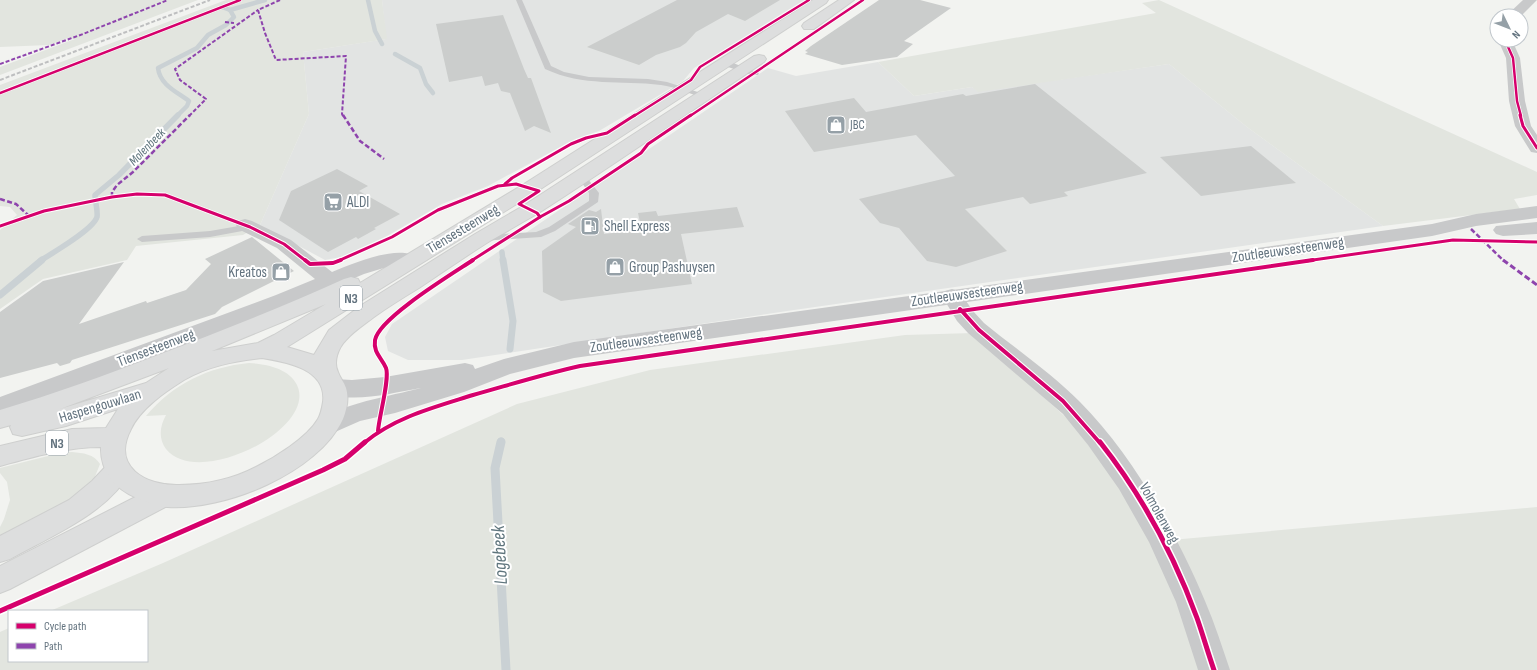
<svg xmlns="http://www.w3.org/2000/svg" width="1537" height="670" font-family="'Sofia Sans Condensed',sans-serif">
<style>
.built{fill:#e2e4e3}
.green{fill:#e2e5df}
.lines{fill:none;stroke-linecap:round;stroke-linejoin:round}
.stream-far3{stroke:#cad1d4;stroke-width:4.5}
.stream-far2{stroke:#cad1d4;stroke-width:5.5}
.stream-far1{stroke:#cad1d4;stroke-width:7}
.stream{stroke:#cad1d4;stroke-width:9}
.building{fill:#cbcdcc}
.secondary-casing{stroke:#cecfce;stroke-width:2}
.primary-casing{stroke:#cecfce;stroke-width:2}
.service{fill:#c8c9ca;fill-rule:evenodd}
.minor{fill:#c8c9ca;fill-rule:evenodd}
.tertiary{fill:#c8c9ca;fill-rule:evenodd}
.secondary{fill:#dddede;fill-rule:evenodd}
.primary{fill:#dddede;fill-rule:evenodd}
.rail{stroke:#bebfc0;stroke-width:2;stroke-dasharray:4 2;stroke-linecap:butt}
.quiet-far2{stroke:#8e44ad;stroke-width:2;stroke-dasharray:4 2;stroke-linecap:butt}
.quiet-far1{stroke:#8e44ad;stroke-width:2.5;stroke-dasharray:5 2.5;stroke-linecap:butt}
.quiet{stroke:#8e44ad;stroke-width:3;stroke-dasharray:6 3;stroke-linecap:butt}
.cycleway-far3-casing{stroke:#fff;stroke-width:4}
.cycleway-far2-casing{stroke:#fff;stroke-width:5}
.cycleway-far1-casing{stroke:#fff;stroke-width:6}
.cycleway-casing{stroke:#fff;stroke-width:8}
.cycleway-far3{stroke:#d6006c;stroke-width:2.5}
.cycleway-far2{stroke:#d6006c;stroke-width:3}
.cycleway-far1{stroke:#d6006c;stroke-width:4}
.cycleway{stroke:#d6006c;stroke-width:5}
.labels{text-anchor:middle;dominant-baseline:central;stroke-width:4;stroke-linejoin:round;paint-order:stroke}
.far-poi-label{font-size:13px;fill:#63737f;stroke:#fff;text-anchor:start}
.far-water-label{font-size:13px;font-style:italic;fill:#5f757d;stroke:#fff}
.shield{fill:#fff;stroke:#929da5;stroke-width:1}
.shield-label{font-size:14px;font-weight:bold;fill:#63737f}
.poi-label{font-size:15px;fill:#63737f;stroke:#fff;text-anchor:start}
.street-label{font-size:15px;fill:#63737f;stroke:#fff}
.near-water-label{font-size:19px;font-style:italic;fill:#5f757d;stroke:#fff}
</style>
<rect width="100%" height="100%" fill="#f2f3f0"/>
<g class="built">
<polygon points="382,0 804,0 694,68 683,81 599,131 575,139 488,186 442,204 387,236 341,257 325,260 260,225 309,114 303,52 386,39"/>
<polygon points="878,62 914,96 972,87 978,91 1169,64 1247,127 1383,226 794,310 462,360 408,360 388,351 385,337 392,324 768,68 796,76"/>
</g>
<g class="green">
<polygon points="0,0 198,0 0,75 0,67 75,39 68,38 49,45 0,47"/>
<polygon points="226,0 382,0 387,39 303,52 309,114 260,225 243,235 136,246 127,260 43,279 0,309 0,230 17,215 10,207 0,206 0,85"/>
<polygon points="1159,0 1537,172 1537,195 1514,199 1520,209 1383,226 1247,127 1169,64 978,92 972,87 914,96 878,62 1156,13 1142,3"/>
<polygon points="973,333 1071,422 1141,515 1206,670 0,670 0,632 9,628 9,661 147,661 147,611 50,611 163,563 517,404 650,370 905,335"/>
<path d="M249 363C266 364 289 368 297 385 318 429 198 489 166 449 158 438 160 426 166 415L146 416C173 384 208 367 249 363Z"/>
<path d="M72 452C83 453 94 454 100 464L94 479 78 496 0 542V527L4 519 10 500 7 482 0 473V468L60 453Z"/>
<polygon points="1537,507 1537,670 1226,670 1171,540"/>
</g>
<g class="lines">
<g class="stream-far3">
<polyline points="368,0 375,31 382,44"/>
<polyline points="230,10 265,0"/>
<polyline points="395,54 420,68 426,84 433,93"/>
<path d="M177 116 187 106 189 101C177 92 160 85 158 68L197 48 208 35 226 25 234 17 230 10 222 7"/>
</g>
<g class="stream-far2">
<polyline points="502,252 503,261"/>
<path d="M40 261C52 253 93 230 97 217 98 210 95 202 95 195L119 175 178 115"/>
</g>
<g class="stream-far1">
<polyline points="503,260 513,321 510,349"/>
<polyline points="0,295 42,260"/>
<polyline points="501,443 501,441"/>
</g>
<polyline class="stream" points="501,442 495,468 506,670"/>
</g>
<g class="building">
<polygon points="677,0 780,0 745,21 728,14 696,32 686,43 680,47 656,55 639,65 587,47"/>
<polygon points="879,0 920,0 951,8 904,41 913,44 897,57 842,65 805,54 808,52 805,51 811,46"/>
<polygon points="503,15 524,69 528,78 531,78 551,133 534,126 525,131 510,93 501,91 498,83 485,86 482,76 449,82 436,24"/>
<polygon points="1035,84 1147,173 1064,192 1068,196 1030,204 1023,197 965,209 1007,251 956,267 927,261 899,228 880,223 859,199 955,176 916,135 814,152 785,111 854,98 866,112 963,94 966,96"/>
<polygon points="1251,146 1296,183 1201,196 1160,157"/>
<polygon points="337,169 368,186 359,191 400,214 374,228 376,229 358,239 356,237 328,252 279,220 291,191"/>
<polygon points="737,207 744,227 681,234 692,284 561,301 543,292 542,251 576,227 568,224 589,210 596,212 601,209 604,234 638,230 642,232 638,213 656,211 658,216"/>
<polygon points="252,237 294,271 222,307 215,314 72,360 70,363 60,366 57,363 0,378 0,312 43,281 124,262 79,324 146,301 147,303 186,290 211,264 205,259"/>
</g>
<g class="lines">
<g class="secondary-casing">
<g id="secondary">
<path d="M118 460 127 463 131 470C109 513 51 536 10 559L0 562V536L69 500 92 481 109 463Z"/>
<polygon points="164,484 173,487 177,495 173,503 10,589 0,593 0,566 155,487"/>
</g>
</g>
<g class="primary-casing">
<g id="primary">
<path d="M813 0H828L826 3 536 192 287 347 314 355 329 330 360 306 475 234 523 206 754 56 759 55 764 56 766 59 764 62C688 113 614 165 537 214 521 223 506 232 490 241 466 256 443 272 419 288 404 297 388 307 374 317 365 324 354 331 346 340 338 348 333 362 338 372 340 378 344 382 346 388 349 398 347 409 343 419 318 473 224 511 167 507 156 506 146 502 137 498 115 489 100 471 101 447 66 447 33 457 0 466V446L72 429 106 428 118 409 66 426 22 436 13 434 10 427 11 425 0 428V410C54 394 106 375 158 355 220 331 283 307 344 279L351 277 358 279 360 283 524 184ZM326 304 274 335 258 343 212 351ZM262 358C287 362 327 369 323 402 322 408 321 414 318 419 307 438 274 458 256 467 233 479 205 485 179 485 146 486 111 467 131 429 141 408 165 392 184 380 208 366 235 361 262 358ZM169 368 146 383 60 409Z"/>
<polygon points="839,0 854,0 814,29 804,29 802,26 804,23"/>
</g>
</g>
<g class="service">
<path d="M516 0H522L551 66 564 72 589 77 648 79 667 82 707 95 703 97C689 94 676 87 661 85 620 80 584 87 545 69Z"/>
<polygon points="722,61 728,61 759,73 758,75 752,75 722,65"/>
<polygon points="581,173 584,174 599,193 598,202 555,231 541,237 482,241 477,238 482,235 536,232 549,227 589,201 589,193 577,176"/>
<polygon points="250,224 255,227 253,229 210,237 142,242 137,239 142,236 210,231"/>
</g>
<g class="minor">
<polygon points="1523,0 1537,0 1521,16 1506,16"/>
<polygon points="1498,40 1512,40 1520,58 1525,101 1531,126 1537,135 1537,153 1531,152 1515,126 1509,101 1506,58"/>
<path d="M245 219 252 221 291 240 332 272C352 264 389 248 410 254L413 258 410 262 387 267 364 274 290 305 46 399 0 415V397L276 295 315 279 277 248 238 229 236 225 238 221Z"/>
<path d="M952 289 959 291 973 311 984 323C1016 349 1051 373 1080 402 1132 454 1177 534 1205 601 1215 624 1222 647 1230 670H1198L1176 602 1149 542 1119 489 1088 445 1063 414 968 333 957 321 942 296 945 291Z"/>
</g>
<g class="tertiary">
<path d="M1537 206V218L1476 226 1432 236 574 358 510 374 464 392 395 413 360 421 326 436 317 434 314 427C325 406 396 395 421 388 391 393 357 403 327 394L323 388 327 382 335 379 352 380 385 377 465 363 473 365 475 369 504 359 574 342 1432 224 1476 214Z"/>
<polygon points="1537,222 1537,234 1503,236 1496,234 1493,230 1496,226"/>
</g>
<use href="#secondary" class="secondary"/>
<use href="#primary" class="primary"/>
<polyline class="rail" points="0,80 210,0"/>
<g class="quiet-far2">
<polyline points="280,0 258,10 265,33 276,60 346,56 342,114 343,116"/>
<polyline points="225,22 234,23"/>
<polyline points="0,64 83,34 168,0"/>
<polyline points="189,116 206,99 180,80 175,69 258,10"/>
</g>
<g class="quiet-far1">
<polyline points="343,115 360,141 384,159"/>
<polyline points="112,197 112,192 117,185 133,172 190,115"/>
<polyline points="0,199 16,204 28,215"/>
<polyline points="1471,229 1504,261"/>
</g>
<polyline class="quiet" points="1503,260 1537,285"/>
<g class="cycleway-far3-casing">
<g id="cycleway-far3">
<polyline points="1505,40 1513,58 1517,101 1521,116"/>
<polyline points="0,93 240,0"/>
<polyline points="634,116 691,80 700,67 809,0"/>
<polyline points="690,116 863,0"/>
</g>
</g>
<g class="cycleway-far2-casing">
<g id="cycleway-far2">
<polyline points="1520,115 1523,126 1537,148"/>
<polyline points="505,184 512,178 571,144 586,138 607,133 635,115"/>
<polyline points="0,226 44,211 112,197 137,194 165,195 250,227 284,244 306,261"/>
<polyline points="338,261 392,237 438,210 498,186 516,184 539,191 519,204 537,213 540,217"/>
<polyline points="471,261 540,217 569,201 641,153 648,144 691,115"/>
<polyline points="1306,261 1453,240 1537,242"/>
</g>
</g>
<g class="cycleway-far1-casing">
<g id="cycleway-far1">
<polyline points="305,260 310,264 333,263 341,260"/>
<polyline points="960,309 979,330 1063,401 1100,443"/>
<path d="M378 431C379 417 390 378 386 368 382 358 373 353 375 340 379 318 452 274 473 260"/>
<path d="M364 443C395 417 435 407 473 395 509 385 544 374 580 366L1313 260"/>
</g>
</g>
<g class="cycleway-casing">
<g id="cycleway">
<path d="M1100 442C1141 494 1174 555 1197 618 1203 635 1208 653 1214 670"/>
<polyline points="0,611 323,470 345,459 365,442"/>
</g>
</g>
<use href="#cycleway-far3" class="cycleway-far3"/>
<use href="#cycleway-far2" class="cycleway-far2"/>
<use href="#cycleway-far1" class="cycleway-far1"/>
<use href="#cycleway" class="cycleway"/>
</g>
<defs>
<g id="shop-square" transform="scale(1)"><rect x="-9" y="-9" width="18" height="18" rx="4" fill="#95a0a7" stroke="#fff"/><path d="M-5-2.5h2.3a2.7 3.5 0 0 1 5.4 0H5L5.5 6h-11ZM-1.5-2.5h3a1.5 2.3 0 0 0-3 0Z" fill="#fff"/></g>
<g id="supermarket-square" transform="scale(1)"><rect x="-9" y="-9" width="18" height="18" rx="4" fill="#95a0a7" stroke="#fff"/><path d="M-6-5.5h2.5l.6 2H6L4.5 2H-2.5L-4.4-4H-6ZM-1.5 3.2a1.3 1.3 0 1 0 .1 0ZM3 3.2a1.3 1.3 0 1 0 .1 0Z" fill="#fff"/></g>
<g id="fuel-square" transform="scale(1)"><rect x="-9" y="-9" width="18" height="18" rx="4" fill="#95a0a7" stroke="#fff"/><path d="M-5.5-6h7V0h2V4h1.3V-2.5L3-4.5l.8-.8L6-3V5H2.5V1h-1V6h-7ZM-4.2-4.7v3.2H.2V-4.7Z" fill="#fff"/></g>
</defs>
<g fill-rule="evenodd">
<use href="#shop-square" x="836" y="125"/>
<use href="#supermarket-square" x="333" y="202"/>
<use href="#fuel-square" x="590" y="226"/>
<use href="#shop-square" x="615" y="267"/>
<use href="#shop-square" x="281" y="272"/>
</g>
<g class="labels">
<g class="far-poi-label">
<text x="850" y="125">JBC</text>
</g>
<g class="far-water-label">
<text transform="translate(147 147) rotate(-46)">Molenbeek</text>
</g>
<g class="shield">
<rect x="340" y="286" width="22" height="24" rx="3"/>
<rect x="46" y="431" width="22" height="24" rx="3"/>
</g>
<g class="shield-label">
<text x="351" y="298">N3</text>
<text x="57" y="443">N3</text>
</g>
<g class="poi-label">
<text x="347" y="202">ALDI</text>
<text x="604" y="226">Shell Express</text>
<text x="629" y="267">Group Pashuysen</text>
<text x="267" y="272" text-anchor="end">Kreatos</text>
</g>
<g class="street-label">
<text transform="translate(463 229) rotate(-31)">Tiensesteenweg</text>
<text transform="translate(1288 250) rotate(-8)">Zoutleeuwsesteenweg</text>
<text transform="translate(967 294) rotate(-8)">Zoutleeuwsesteenweg</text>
<text transform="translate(646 340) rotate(-8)">Zoutleeuwsesteenweg</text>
<text transform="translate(156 348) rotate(-21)">Tiensesteenweg</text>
<text transform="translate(100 406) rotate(-17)">Haspengouwlaan</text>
<text transform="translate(1159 513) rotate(61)">Volmolenweg</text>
</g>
<g class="near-water-label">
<text transform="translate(500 555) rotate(-93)">Logebeek</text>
</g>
</g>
<rect x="8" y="610" width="140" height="52" fill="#ffffff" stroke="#c1c7cc"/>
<rect x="16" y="623" width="20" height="6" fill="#d6006c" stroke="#c1c7cc"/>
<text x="44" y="630" font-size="12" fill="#63737f">Cycle path</text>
<rect x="16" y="643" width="20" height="6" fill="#8e44ad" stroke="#c1c7cc"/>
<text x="44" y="650" font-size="12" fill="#63737f">Path</text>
<g transform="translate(1509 28) rotate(133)"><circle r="19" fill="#ffffff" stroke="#c1c7cc"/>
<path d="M0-3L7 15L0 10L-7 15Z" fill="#95a0a7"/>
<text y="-6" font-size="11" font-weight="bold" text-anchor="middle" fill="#63737f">N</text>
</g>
</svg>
